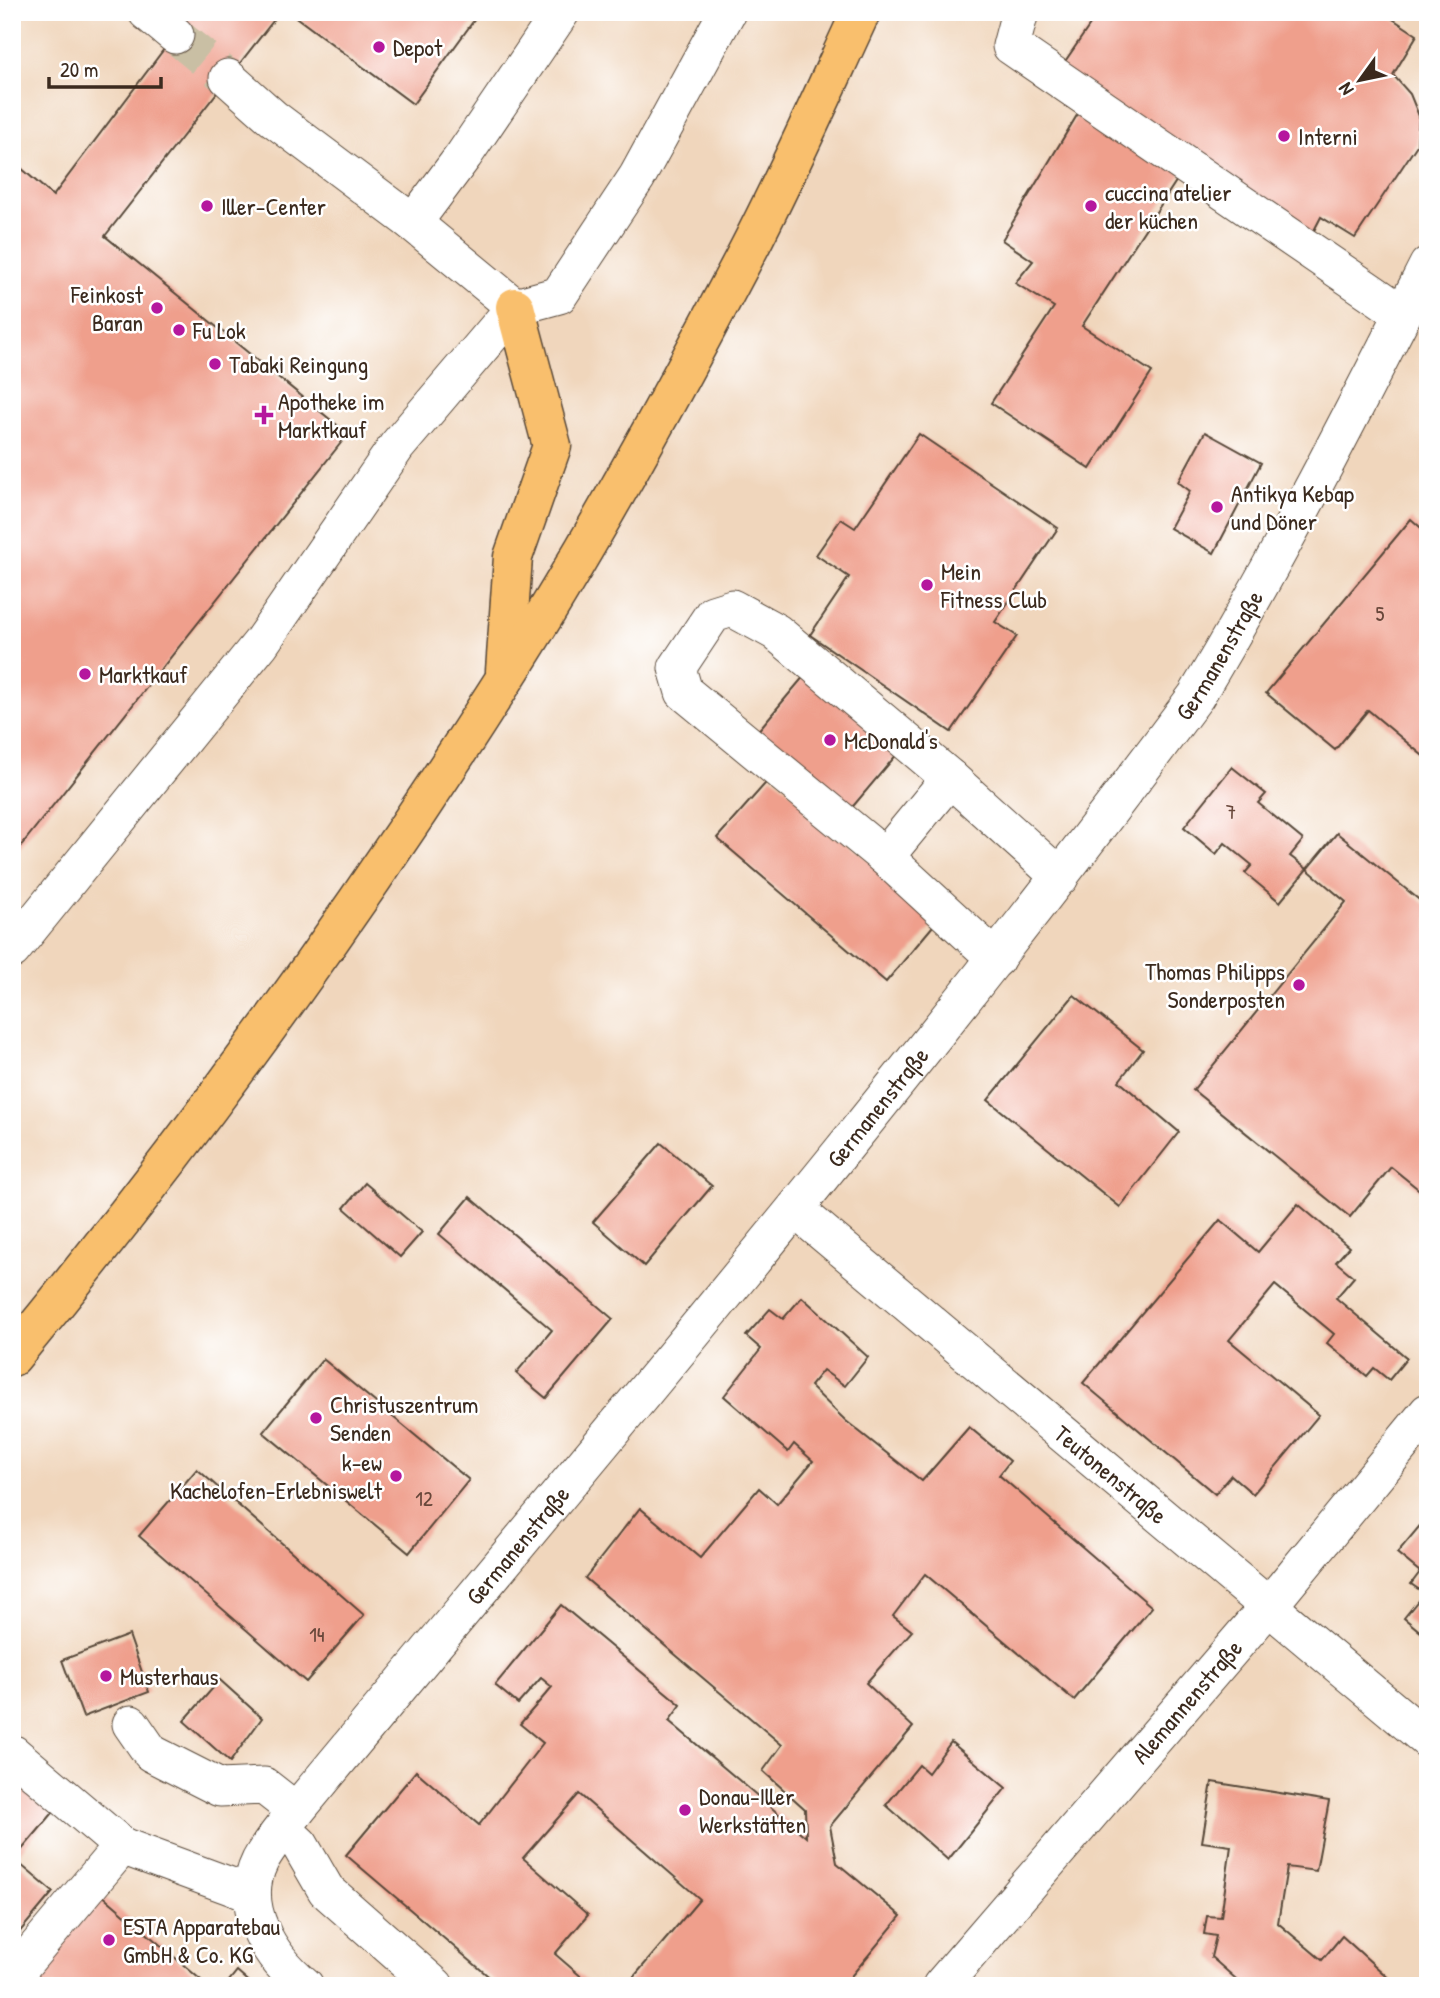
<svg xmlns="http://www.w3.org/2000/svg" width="1440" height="1998" font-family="'Patrick Hand',sans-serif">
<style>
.built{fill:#f0d6bc}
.building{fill:#ef9f8c}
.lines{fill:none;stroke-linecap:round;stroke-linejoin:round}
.minor-tunnel{stroke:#c9bfa4;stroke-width:37;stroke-dasharray:37 18;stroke-linecap:butt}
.minor-casing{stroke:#564637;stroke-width:39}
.major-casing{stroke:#564637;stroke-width:41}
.minor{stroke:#fff;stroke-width:37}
.major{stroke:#f9bf6d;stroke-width:38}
.poi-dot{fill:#b5179e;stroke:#fff;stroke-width:2.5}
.labels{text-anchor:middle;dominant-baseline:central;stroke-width:5;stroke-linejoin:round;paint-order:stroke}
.number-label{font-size:21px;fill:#68473a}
.poi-label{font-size:24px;fill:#3b2a1e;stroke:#fff;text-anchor:start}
.street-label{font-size:24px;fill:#3b2a1e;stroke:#fff}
</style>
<rect width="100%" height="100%" fill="#fff"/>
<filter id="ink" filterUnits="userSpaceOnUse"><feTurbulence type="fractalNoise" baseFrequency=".0143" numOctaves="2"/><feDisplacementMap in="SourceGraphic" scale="14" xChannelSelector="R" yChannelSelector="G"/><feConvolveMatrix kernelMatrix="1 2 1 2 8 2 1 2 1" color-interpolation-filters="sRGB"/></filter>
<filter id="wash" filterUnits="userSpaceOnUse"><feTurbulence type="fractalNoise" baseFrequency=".00686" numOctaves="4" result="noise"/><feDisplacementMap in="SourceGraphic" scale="28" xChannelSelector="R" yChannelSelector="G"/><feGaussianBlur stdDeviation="1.57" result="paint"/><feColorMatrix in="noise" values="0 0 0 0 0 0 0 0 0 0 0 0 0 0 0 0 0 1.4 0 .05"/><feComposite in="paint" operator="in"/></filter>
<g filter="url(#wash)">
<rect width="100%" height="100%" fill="#ede4c5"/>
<rect class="built" x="12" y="12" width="1416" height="1974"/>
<g id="blocks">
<g class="building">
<polygon points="192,12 280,12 105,236 348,434 12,857 12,160 53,196"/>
<polygon points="289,12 480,12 413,104"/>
<polygon points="1099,12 1382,12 1417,35 1393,75 1410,94 1419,116 1417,145 1355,238 1321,217 1307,244 1057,73"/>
<polygon points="1082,107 1182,172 1082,326 1152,372 1090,469 991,403 1054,307 1015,283 1033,261 1002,240"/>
<polygon points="1205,432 1261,463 1214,553 1170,528 1190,491 1178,482"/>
<polygon points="919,434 1058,528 995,622 1017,636 951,732 810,635 849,577 816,555 841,519 855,528"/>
<polygon points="1411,519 1428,534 1428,760 1368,710 1335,750 1266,693"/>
<polygon points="810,669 903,747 849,811 757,732"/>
<polygon points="1232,767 1266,794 1258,803 1303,840 1290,856 1307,869 1280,902 1245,873 1252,865 1225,843 1216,854 1184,827"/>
<polygon points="772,776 938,920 886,982 717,838"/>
<polygon points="1337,833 1428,907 1428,1197 1391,1167 1350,1217 1193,1090 1346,902 1307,869"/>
<polygon points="1074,995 1143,1050 1119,1081 1179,1132 1120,1207 988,1100"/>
<polygon points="661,1143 712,1186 644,1266 593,1222"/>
<polygon points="365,1183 422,1232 400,1257 344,1208"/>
<polygon points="470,1197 613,1319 546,1398 516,1373 552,1330 439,1234"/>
<polygon points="1298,1204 1349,1247 1336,1262 1354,1277 1336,1298 1407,1358 1389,1380 1374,1368 1367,1376 1327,1343 1334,1334 1275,1285 1229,1340 1319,1415 1253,1494 1231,1475 1215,1494 1083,1383 1220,1220 1258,1252"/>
<polygon points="802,1297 868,1357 845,1386 823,1370 810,1386 846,1421 922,1481 969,1427 1010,1461 999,1475 1152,1607 1074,1700 925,1574 893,1616 912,1631 866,1683 913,1727 830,1826 837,1863 901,1916 843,1986 626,1986 700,1899 579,1794 523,1858 588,1915 555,1954 592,1986 500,1986 346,1855 416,1771 479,1825 543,1743 520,1724 552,1687 541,1678 518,1704 495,1685 561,1605 681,1705 669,1721 806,1837 805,1809 763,1771 782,1745 585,1578 640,1508 700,1558 759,1488 777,1504 813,1461 794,1444 788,1452 724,1396 761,1349 746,1336 770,1309 783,1319"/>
<polygon points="323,1359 469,1480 409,1553 263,1432"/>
<polygon points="197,1469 364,1615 306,1682 139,1536"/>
<polygon points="1428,1516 1428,1638 1404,1618 1424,1593 1411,1584 1420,1572 1397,1553"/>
<polygon points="129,1635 149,1692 83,1717 62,1660"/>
<polygon points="220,1680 262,1718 230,1762 184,1721"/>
<polygon points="951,1742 1006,1788 948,1860 886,1805 919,1765 928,1773"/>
<polygon points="12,1769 57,1808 14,1859 53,1892 12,1941"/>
<polygon points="1212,1782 1329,1801 1316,1871 1287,1867 1278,1923 1322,1960 1342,1936 1394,1983 1392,1986 1244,1986 1211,1957 1216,1936 1204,1934 1207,1916 1221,1917 1231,1846 1202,1842"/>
<polygon points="101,1894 208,1986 26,1986"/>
<polygon points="237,1971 254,1986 225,1986"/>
</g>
</g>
</g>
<g filter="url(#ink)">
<use href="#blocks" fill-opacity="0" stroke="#564637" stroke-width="2"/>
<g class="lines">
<polyline class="minor-tunnel" points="175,35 228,78"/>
<g class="minor-casing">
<g id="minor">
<polyline points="147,12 175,35"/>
<polyline points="1020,12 1011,46 1403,314"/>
<polyline points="228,78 273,118 413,223 515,307"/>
<polyline points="413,223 464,155 561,12"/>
<polyline points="885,857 684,692 677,668 713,614 732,608 776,632 950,778"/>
<polyline points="12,950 261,643 397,446 515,307 559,295 637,177 727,12"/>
<polyline points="996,959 885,857 950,778 1060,877"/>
<path id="s1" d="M796 1210 1428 1740"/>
<polyline points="131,1724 151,1753 220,1788 264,1786 296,1811"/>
<polyline points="12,1753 122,1846"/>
<polyline points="283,1829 300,1845 326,1890 435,1986"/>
<polyline points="12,1977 122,1846 252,1894"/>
<path id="s2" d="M305 1986C270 1957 237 1907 260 1861 269 1844 284 1827 296 1811 601 1443 911 1080 1196 696 1280 556 1354 410 1428 265"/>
<path id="s3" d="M941 1986 1267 1608 1428 1412"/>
</g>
</g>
<g class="major-casing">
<g id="major">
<polyline points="505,671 513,557 552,446 515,307"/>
<path d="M12 1357C189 1143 353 917 502 683 590 546 668 402 744 258 786 178 823 94 861 12"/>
</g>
</g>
<use href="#minor" class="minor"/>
<use href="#major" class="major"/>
</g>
</g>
<g class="poi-dot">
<circle cx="379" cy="47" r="7"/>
<circle cx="1284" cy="136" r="7"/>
<circle cx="207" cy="206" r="7"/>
<circle cx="1091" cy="206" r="7"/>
<circle cx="157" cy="308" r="7"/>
<circle cx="179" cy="330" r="7"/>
<circle cx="215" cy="364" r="7"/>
<path d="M260.5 404.5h7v7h7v7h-7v7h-7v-7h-7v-7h7z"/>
<circle cx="1217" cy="507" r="7"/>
<circle cx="927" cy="585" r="7"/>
<circle cx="85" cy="674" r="7"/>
<circle cx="830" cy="740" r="7"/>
<circle cx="1299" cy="985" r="7"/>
<circle cx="316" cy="1418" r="7"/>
<circle cx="396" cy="1476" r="7"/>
<circle cx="106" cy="1676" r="7"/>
<circle cx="685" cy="1810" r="7"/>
<circle cx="109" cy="1940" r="7"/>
</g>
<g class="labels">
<g class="number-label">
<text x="1380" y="613">5</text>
<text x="1231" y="811">7</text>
<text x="424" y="1498">12</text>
<text x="317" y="1634">14</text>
</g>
<g class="poi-label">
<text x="393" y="47">Depot</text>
<text x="1298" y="136">Interni</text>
<text x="1105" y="192">cuccina atelier<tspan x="1105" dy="28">der küchen</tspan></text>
<text x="221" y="206">Iller-Center</text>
<text x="143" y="294" text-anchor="end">Feinkost<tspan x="143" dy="28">Baran</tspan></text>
<text x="193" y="330">Fu Lok</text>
<text x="229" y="364">Tabaki Reingung</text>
<text x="278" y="401">Apotheke im<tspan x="278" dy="28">Marktkauf</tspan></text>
<text x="1231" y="493">Antikya Kebap<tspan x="1231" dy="28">und Döner</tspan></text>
<text x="941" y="571">Mein<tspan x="941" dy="28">Fitness Club</tspan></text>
<text x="99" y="674">Marktkauf</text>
<text x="844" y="740">McDonald's</text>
<text x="1285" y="971" text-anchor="end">Thomas Philipps<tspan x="1285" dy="28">Sonderposten</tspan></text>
<text x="330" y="1404">Christuszentrum<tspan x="330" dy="28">Senden</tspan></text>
<text x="382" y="1462" text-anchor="end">k-ew<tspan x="382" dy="28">Kachelofen-Erlebniswelt</tspan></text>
<text x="120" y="1676">Musterhaus</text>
<text x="699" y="1796">Donau-Iller<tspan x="699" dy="28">Werkstätten</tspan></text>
<text x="123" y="1926">ESTA Apparatebau<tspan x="123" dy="28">GmbH &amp; Co. KG</tspan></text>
</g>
<g class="street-label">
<text stroke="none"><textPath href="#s2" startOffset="1685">Germanenstraße</textPath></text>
<text stroke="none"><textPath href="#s2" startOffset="1118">Germanenstraße</textPath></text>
<text stroke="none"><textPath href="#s1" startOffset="411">Teutonenstraße</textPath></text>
<text stroke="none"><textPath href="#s2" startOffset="551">Germanenstraße</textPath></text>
<text stroke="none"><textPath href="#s3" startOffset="376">Alemannenstraße</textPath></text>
</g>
</g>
<rect width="1440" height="1998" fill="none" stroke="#fff" stroke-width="42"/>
<g transform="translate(1360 80) rotate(237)" stroke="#ffffff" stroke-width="5" paint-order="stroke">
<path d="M0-5L12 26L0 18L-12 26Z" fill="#3b2a1e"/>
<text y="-10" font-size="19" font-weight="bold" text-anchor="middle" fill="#3b2a1e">N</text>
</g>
<path d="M49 77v10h112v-10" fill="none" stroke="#3b2a1e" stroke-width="3.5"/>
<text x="60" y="77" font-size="21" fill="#3b2a1e" stroke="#ffffff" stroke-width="5" paint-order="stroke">20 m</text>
</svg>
